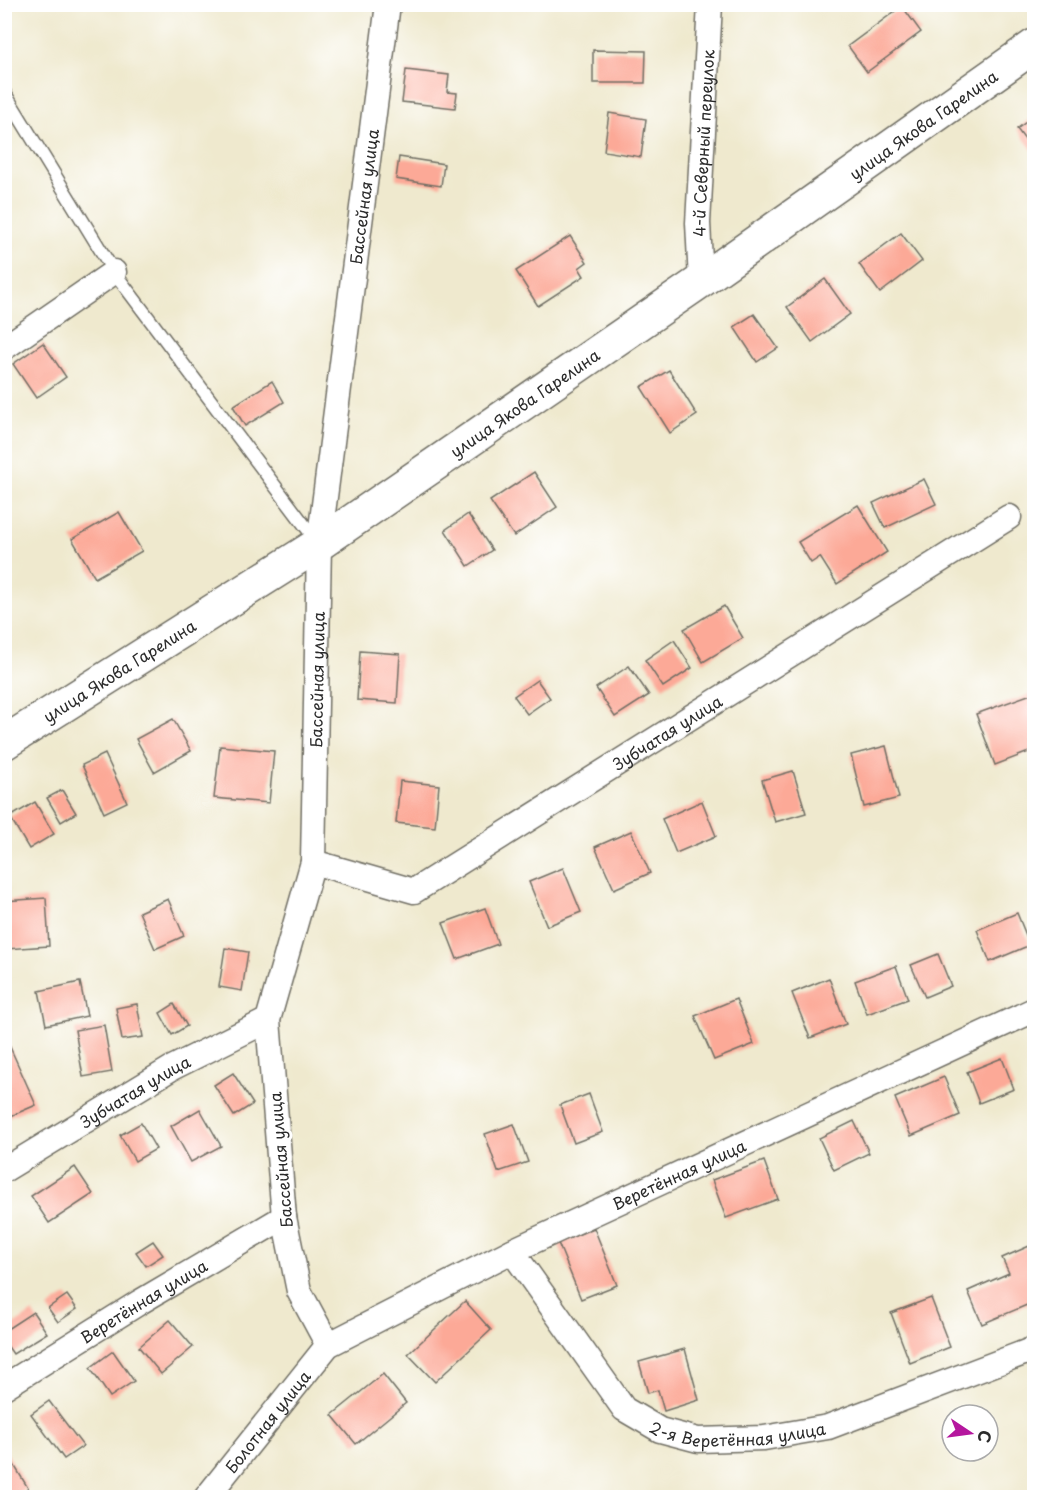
<svg xmlns="http://www.w3.org/2000/svg" width="1039" height="1502" font-family="'Playpen Sans',sans-serif">
<style>
.building{fill:#fca997}
.lines{fill:none;stroke-linecap:round;stroke-linejoin:round}
.lane-casing{stroke:#706e64;stroke-width:15}
.street-casing{stroke:#706e64;stroke-width:27}
.secondary-casing{stroke:#706e64;stroke-width:36}
.lane{stroke:#fff;stroke-width:12}
.street{stroke:#fff;stroke-width:24}
.secondary{stroke:#fff;stroke-width:33}
.labels{text-anchor:middle;dominant-baseline:central;stroke-width:6;stroke-linejoin:round;paint-order:stroke}
.street-label{font-size:16px;fill:#2b2b2b;stroke:#fff}
</style>
<rect width="100%" height="100%" fill="#fff"/>
<filter id="ink" filterUnits="userSpaceOnUse"><feTurbulence type="fractalNoise" baseFrequency=".0167" numOctaves="2"/><feDisplacementMap in="SourceGraphic" scale="12" xChannelSelector="R" yChannelSelector="G"/><feConvolveMatrix kernelMatrix="1 2 1 2 8 2 1 2 1" color-interpolation-filters="sRGB"/></filter>
<filter id="wash" filterUnits="userSpaceOnUse"><feTurbulence type="fractalNoise" baseFrequency=".008" numOctaves="4" result="noise"/><feDisplacementMap in="SourceGraphic" scale="24" xChannelSelector="R" yChannelSelector="G"/><feGaussianBlur stdDeviation="1.35" result="paint"/><feColorMatrix in="noise" values="0 0 0 0 0 0 0 0 0 0 0 0 0 0 0 0 0 1.4 0 .05"/><feComposite in="paint" operator="in"/></filter>
<g filter="url(#wash)">
<rect width="100%" height="100%" fill="#efe9ce"/>
<g id="blocks">
<g class="building">
<polygon points="902,6 921,32 867,72 848,46"/>
<polygon points="593,50 646,51 645,83 593,83"/>
<polygon points="406,70 449,75 447,92 457,93 455,108 402,102"/>
<polygon points="609,113 646,119 641,157 604,151"/>
<polygon points="1034,116 1034,152 1017,129"/>
<polygon points="399,157 444,164 441,186 396,179"/>
<polygon points="901,233 922,261 880,293 859,264"/>
<polygon points="570,236 587,262 579,268 584,276 538,306 516,271"/>
<polygon points="825,279 850,314 812,342 787,307"/>
<polygon points="754,314 778,348 757,362 734,327"/>
<polygon points="43,343 66,377 36,398 13,364"/>
<polygon points="669,370 697,415 670,433 641,387"/>
<polygon points="272,381 284,402 245,426 233,406"/>
<polygon points="534,472 557,507 514,536 490,501"/>
<polygon points="924,479 936,504 885,528 873,503"/>
<polygon points="858,505 887,552 837,584 820,557 811,563 798,542"/>
<polygon points="119,512 142,551 95,578 72,539"/>
<polygon points="468,514 492,550 468,566 445,530"/>
<polygon points="724,606 743,638 703,662 684,629"/>
<polygon points="674,640 692,668 663,687 645,660"/>
<polygon points="360,651 400,654 397,703 357,700"/>
<polygon points="629,666 649,695 615,717 596,688"/>
<polygon points="537,680 550,698 527,714 514,696"/>
<polygon points="1034,693 1034,750 995,765 976,714"/>
<polygon points="173,719 191,751 154,772 136,739"/>
<polygon points="220,746 274,751 269,803 214,798"/>
<polygon points="886,746 899,798 864,807 851,755"/>
<polygon points="105,754 127,802 104,813 82,765"/>
<polygon points="793,771 806,813 775,822 762,780"/>
<polygon points="400,781 439,785 435,827 396,823"/>
<polygon points="62,790 76,813 61,822 47,798"/>
<polygon points="702,801 716,836 676,853 662,819"/>
<polygon points="35,802 54,834 29,849 10,817"/>
<polygon points="631,831 650,873 614,889 595,847"/>
<polygon points="563,868 581,912 547,926 529,882"/>
<polygon points="46,898 49,946 6,949 4,901"/>
<polygon points="168,899 184,936 155,949 139,912"/>
<polygon points="485,908 498,944 457,959 443,923"/>
<polygon points="1017,913 1030,945 990,962 977,930"/>
<polygon points="225,948 248,952 242,991 219,987"/>
<polygon points="938,954 951,986 925,997 911,965"/>
<polygon points="896,966 908,999 867,1014 855,981"/>
<polygon points="829,978 846,1024 810,1038 792,993"/>
<polygon points="80,982 87,1016 46,1025 39,991"/>
<polygon points="736,999 754,1044 714,1060 695,1016"/>
<polygon points="137,1004 143,1037 122,1040 116,1008"/>
<polygon points="174,1004 187,1026 172,1035 160,1013"/>
<polygon points="104,1025 112,1072 83,1077 75,1030"/>
<polygon points="10,1047 36,1105 6,1118 4,1049"/>
<polygon points="1002,1058 1014,1089 979,1103 967,1072"/>
<polygon points="233,1073 253,1104 234,1116 214,1085"/>
<polygon points="944,1077 960,1115 911,1136 895,1098"/>
<polygon points="589,1094 603,1132 574,1143 560,1105"/>
<polygon points="200,1109 221,1146 191,1162 171,1126"/>
<polygon points="854,1121 869,1153 834,1170 819,1138"/>
<polygon points="141,1123 156,1149 135,1161 120,1135"/>
<polygon points="514,1124 528,1162 498,1172 485,1134"/>
<polygon points="764,1161 778,1199 726,1218 712,1180"/>
<polygon points="75,1167 93,1194 49,1223 31,1196"/>
<polygon points="594,1228 617,1285 581,1299 558,1243"/>
<polygon points="153,1241 163,1255 146,1266 136,1252"/>
<polygon points="1034,1244 1034,1302 982,1324 968,1291 1009,1273 1002,1258"/>
<polygon points="67,1295 77,1309 58,1322 48,1308"/>
<polygon points="931,1298 950,1347 910,1363 891,1313"/>
<polygon points="465,1301 491,1330 435,1382 408,1354"/>
<polygon points="33,1312 47,1333 13,1354 4,1341 4,1331"/>
<polygon points="170,1320 193,1347 161,1374 139,1347"/>
<polygon points="685,1349 699,1400 664,1411 658,1390 648,1393 639,1362"/>
<polygon points="113,1351 134,1381 110,1397 90,1368"/>
<polygon points="383,1374 406,1403 356,1444 332,1415"/>
<polygon points="49,1401 83,1446 64,1459 31,1414"/>
<polygon points="5,1450 28,1488 13,1498 5,1498"/>
</g>
</g>
</g>
<g filter="url(#ink)">
<use href="#blocks" fill-opacity="0" stroke="#706e64" stroke-width="1.5"/>
<g class="lines">
<g class="lane-casing">
<polyline id="lane" points="4,92 114,272 318,543"/>
</g>
<g class="street-casing">
<g id="street">
<path id="s1" d="M701 281 698 223 710 4"/>
<polyline points="4,348 114,272"/>
<path id="s2" d="M313 862 414 891 1009 517"/>
<path id="s3" d="M4 1170 172 1068 268 1020"/>
<path id="s4" d="M512 1251 624 1409 660 1430 698 1440 764 1438 828 1427 1034 1349"/>
<path id="s5" d="M328 1345 299 1291 284 1217 268 1020 313 862 319 544 388 4"/>
<path id="s6" d="M4 1387 140 1302 284 1217"/>
<path id="s7" d="M206 1498 328 1345 512 1251 1034 1010"/>
</g>
</g>
<g class="secondary-casing">
<g id="secondary">
<path id="s8" d="M4 743 319 544 701 281 1034 46"/>
</g>
</g>
<use href="#lane" class="lane"/>
<use href="#street" class="street"/>
<use href="#secondary" class="secondary"/>
</g>
</g>
<g class="labels">
<g class="street-label">
<text stroke="none"><textPath href="#s8" startOffset="1108">улица Якова Гарелина</textPath></text>
<text stroke="none"><textPath href="#s1" startOffset="138">4-й Северный переулок</textPath></text>
<text stroke="none"><textPath href="#s5" startOffset="1167">Бассейная улица</textPath></text>
<text stroke="none"><textPath href="#s8" startOffset="622">улица Якова Гарелина</textPath></text>
<text stroke="none"><textPath href="#s8" startOffset="136">улица Якова Гарелина</textPath></text>
<text stroke="none"><textPath href="#s5" startOffset="681">Бассейная улица</textPath></text>
<text stroke="none"><textPath href="#s2" startOffset="404">Зубчатая улица</textPath></text>
<text stroke="none"><textPath href="#s3" startOffset="153">Зубчатая улица</textPath></text>
<text transform="translate(280 1160) rotate(-95)">Бассейная улица</text>
<text stroke="none"><textPath href="#s7" startOffset="586">Веретённая улица</textPath></text>
<text stroke="none"><textPath href="#s6" startOffset="164">Веретённая улица</textPath></text>
<text stroke="none"><textPath href="#s7" startOffset="98">Болотная улица</textPath></text>
<text stroke="none"><textPath href="#s4" startOffset="314">2-я Веретённая улица</textPath></text>
</g>
</g>
<rect width="1039" height="1502" fill="none" stroke="#fff" stroke-width="24"/>
<g transform="translate(970 1433) rotate(103)"><circle r="28" fill="#ffffff" stroke="#aaaaaa" stroke-width="1.5"/>
<path d="M0-4.5L10 22L0 15L-10 22Z" fill="#b5179e"/>
<text y="-9" font-size="16" font-weight="bold" text-anchor="middle" fill="#2b2b2b">С</text>
</g>
</svg>
